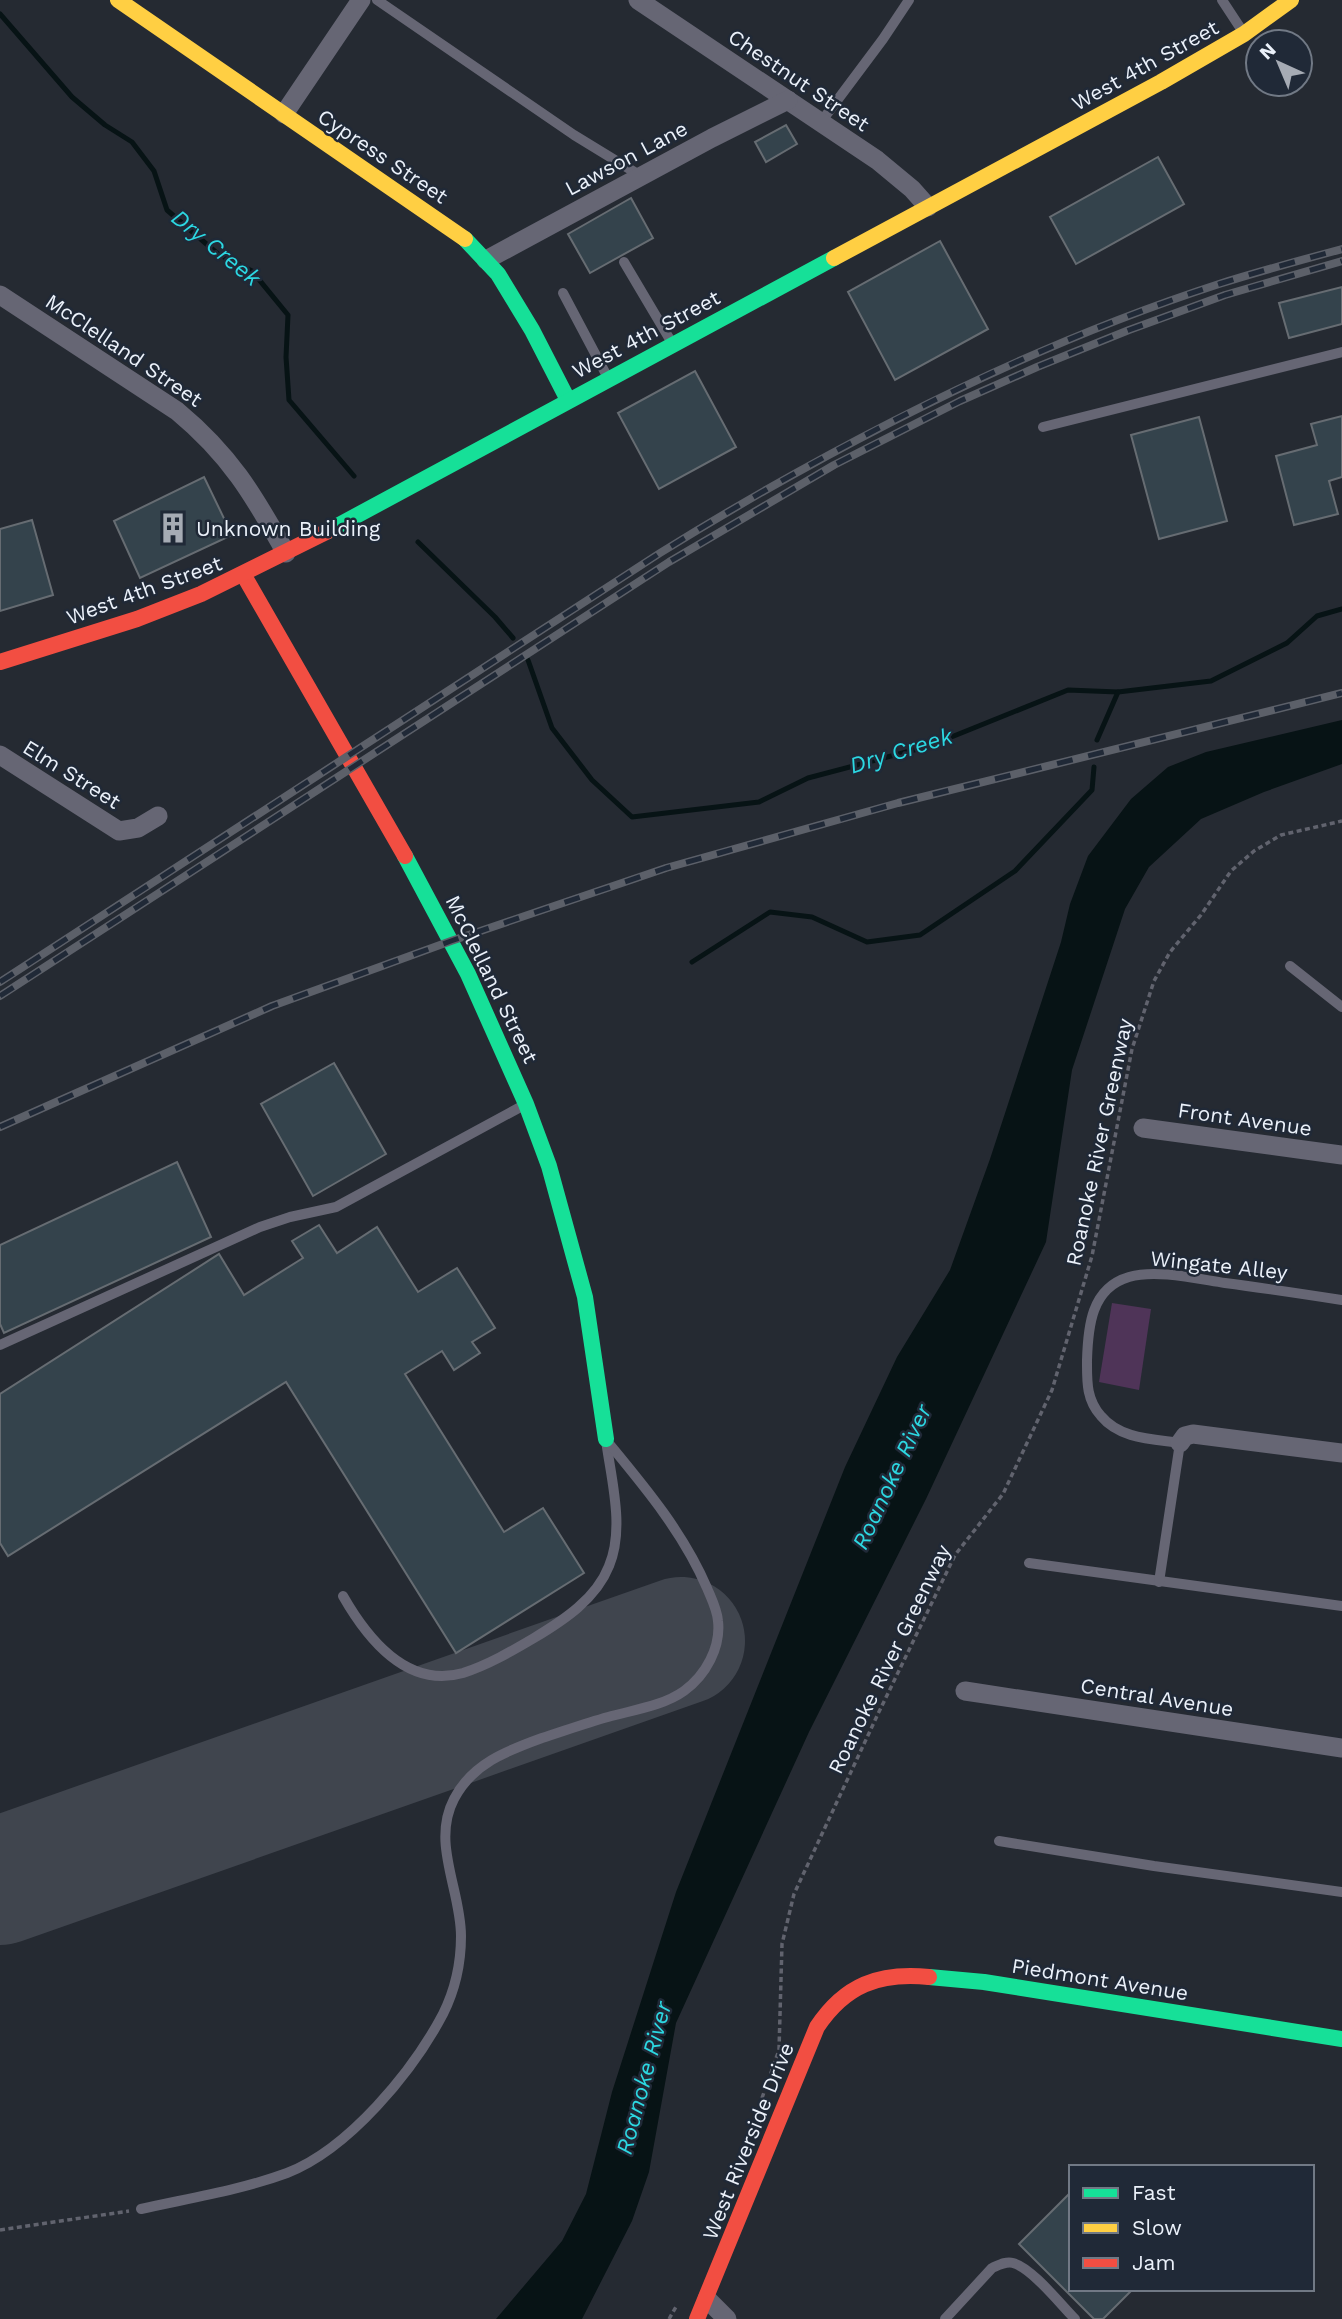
<svg xmlns="http://www.w3.org/2000/svg" width="1342" height="2319" font-family="'Work Sans',sans-serif">
<style>
.green{fill:#4f3458}
.water{fill:#071315}
.lines{fill:none;stroke-linecap:round;stroke-linejoin:round}
.stream{stroke:#071315;stroke-width:5}
.runway{stroke:#40454e;stroke-width:128}
.building{fill:#34434c;stroke:#666c72;stroke-width:2}
.path{stroke:#61636e;stroke-width:3.5;stroke-dasharray:5 3.5;stroke-linecap:butt}
.lane{stroke:#666674;stroke-width:10}
.street{stroke:#666674;stroke-width:19}
.fast{stroke:#16e098;stroke-width:16}
.slow{stroke:#ffcf43;stroke-width:16}
.jam{stroke:#f24e42;stroke-width:16}
.rail-casing{stroke:#5c6069;stroke-width:8}
.rail{stroke:#202937;stroke-width:5;stroke-dasharray:16;stroke-linecap:butt}
.labels{text-anchor:middle;dominant-baseline:central;stroke-width:5;stroke-linejoin:round;paint-order:stroke}
.street-label{font-size:21px;fill:#ebf1fa;stroke:#202937}
.poi-label{font-size:21px;fill:#ebf1fa;stroke:#202937;text-anchor:start}
.water-label{font-size:23px;font-style:italic;fill:#2cd8e2;stroke:#202937}
</style>
<rect width="100%" height="100%" fill="#252a32"/>
<polygon class="green" points="1112,1303 1151,1309 1139,1390 1099,1382"/>
<polygon class="water" points="1342,720 1342,764 1264,792 1201,819 1149,867 1125,909 1072,1070 1046,1242 926,1499 809,1732 676,2023 649,2172 632,2221 582,2319 496,2319 562,2241 586,2194 612,2092 676,1892 845,1467 897,1357 950,1270 990,1159 1061,942 1070,904 1088,856 1131,799 1168,767 1206,752"/>
<g class="lines">
<g class="stream">
<polyline points="0,14 72,97 105,125 132,142 154,171 167,210 218,254 252,271 288,315 286,357 289,400 354,476"/>
<polyline points="418,542 495,617 513,638"/>
<polyline points="528,660 552,728 592,780 632,817 759,802 808,778 929,746 1068,690 1118,692 1211,681 1287,643 1317,616 1342,609"/>
<polyline points="1097,740 1118,692"/>
<polyline points="692,962 770,912 812,917 867,942 920,935 1015,871 1092,790 1094,767"/>
</g>
<polyline class="runway" points="0,1881 681,1641"/>
</g>
<g class="building">
<polygon points="786,125 797,144 766,162 755,142"/>
<polygon points="1158,157 1184,204 1076,264 1050,217"/>
<polygon points="631,198 653,238 590,273 568,234"/>
<polygon points="940,241 988,329 895,380 848,292"/>
<polygon points="1342,287 1342,324 1289,338 1279,303"/>
<polygon points="695,371 736,447 659,489 618,413"/>
<polygon points="1342,416 1342,477 1329,481 1338,514 1294,525 1276,456 1317,445 1311,424"/>
<polygon points="1199,417 1227,521 1159,539 1131,435"/>
<polygon points="204,477 232,535 140,578 114,521"/>
<polygon points="32,520 53,595 0,611 0,529"/>
<polygon points="334,1063 386,1154 313,1196 261,1104"/>
<polygon points="177,1162 211,1237 4,1333 0,1324 0,1245"/>
<polygon points="319,1225 337,1253 377,1227 418,1292 457,1268 495,1328 472,1342 480,1353 454,1370 442,1351 405,1374 504,1532 543,1508 584,1573 456,1653 286,1382 8,1556 0,1543 0,1394 219,1254 244,1295 303,1258 292,1241"/>
<polygon points="1071,2192 1071,2289 1133,2289 1103,2319 1094,2319 1019,2244"/>
</g>
<g class="lines">
<g class="path">
<polyline points="762,2098 779,2050 782,1944 794,1894 877,1716 955,1555 1003,1494 1052,1390 1092,1256 1132,1049 1154,981 1170,952 1201,915 1231,871 1254,851 1281,835 1342,821"/>
<polyline points="0,2230 129,2211"/>
<polyline points="669,2319 677,2305"/>
</g>
<g class="lane">
<polyline points="377,0 574,135 641,176"/>
<polyline points="1222,0 1243,32"/>
<polyline points="821,122 883,39 909,0"/>
<polyline points="624,262 672,343"/>
<polyline points="563,293 608,378"/>
<polyline points="1043,427 1342,352"/>
<polyline points="1290,966 1342,1007"/>
<polyline points="0,1345 260,1227 290,1217 336,1207 526,1104"/>
<polyline points="1029,1563 1342,1606"/>
<path d="M1159 1582 1180 1443C1152 1439 1120 1439 1101 1416 1086 1399 1087 1381 1087 1360 1088 1327 1091 1288 1129 1277 1156 1269 1198 1279 1225 1283 1264 1288 1303 1294 1342 1300"/>
<path d="M343 1596C367 1638 407 1689 463 1673 488 1665 512 1651 534 1638 564 1620 596 1599 609 1566 625 1528 611 1479 606 1440"/>
<polyline points="999,1841 1154,1866 1342,1892"/>
<path d="M141 2209C190 2198 241 2190 287 2173 349 2149 413 2071 443 2014 455 1990 461 1962 461 1936 461 1890 431 1843 454 1799 472 1764 506 1751 542 1738 564 1731 586 1723 608 1717 633 1710 663 1706 684 1691 706 1675 721 1647 718 1621 717 1609 711 1598 707 1588 683 1532 644 1486 606 1440"/>
<path d="M945 2319 992 2268C999 2265 1006 2261 1013 2263 1032 2268 1061 2305 1075 2319"/>
</g>
<g class="street">
<polyline points="638,0 877,160 912,189 928,207"/>
<polyline points="284,114 361,0"/>
<polyline points="486,260 712,138 788,100"/>
<path d="M0 295 177 411C230 455 253 494 286 553"/>
<polyline points="0,755 119,831 138,828 158,816"/>
<polyline points="1143,1128 1342,1155"/>
<polyline points="1180,1443 1185,1436 1193,1434 1342,1453"/>
<polyline points="965,1691 1342,1748"/>
<polyline points="707,2299 727,2319"/>
</g>
<g class="fast">
<polyline points="465,239 498,274 532,330 568,400"/>
<polyline points="328,531 834,258"/>
<polyline points="405,856 468,974 526,1104 549,1166 585,1297 606,1439"/>
<polyline points="929,1977 984,1982 1342,2039"/>
</g>
<g class="slow">
<polyline points="118,0 465,239"/>
<polyline points="834,258 1161,82 1244,34 1291,0"/>
</g>
<g class="jam">
<polyline points="243,574 405,856"/>
<polyline points="0,662 137,619 201,594 328,531"/>
<path d="M697 2319 817 2027C845 1985 879 1972 929 1977"/>
</g>
<g class="rail-casing">
<g id="rail">
<path d="M0 982 660 553C836 444 1022 348 1219 284 1260 271 1301 260 1342 249"/>
<polyline points="0,996 669,562 834,465 960,401 1037,367 1129,330 1225,295 1342,261"/>
<polyline points="0,1127 272,1006 451,941 666,868 898,803 1342,693"/>
</g>
</g>
<use href="#rail" class="rail"/>
</g>
<defs>
<g id="building-bare" transform="scale(2.415)"><path d="M-4-6H4V6H1V3H-1V6H-4ZM-2.5-4.3h1.7v1.8h-1.7ZM.8-4.3h1.7v1.8H.8ZM-2.5-1h1.7V.8h-1.7ZM.8-1h1.7V.8H.8Z" fill="#a6abb4" stroke="#202937" stroke-width="2.5" paint-order="stroke"/></g>
</defs>
<g fill-rule="evenodd">
<use href="#building-bare" x="173" y="528"/>
</g>
<g class="labels">
<g class="street-label">
<text transform="translate(1145 65) rotate(-29)">West 4th Street</text>
<text transform="translate(799 80) rotate(34)">Chestnut Street</text>
<text transform="translate(383 156) rotate(34)">Cypress Street</text>
<text transform="translate(626 158) rotate(-28)">Lawson Lane</text>
<text transform="translate(646 334) rotate(-28)">West 4th Street</text>
<text transform="translate(124 350) rotate(34)">McClelland Street</text>
<text transform="translate(144 590) rotate(-20)">West 4th Street</text>
<text transform="translate(72 774) rotate(32)">Elm Street</text>
<text transform="translate(492 979) rotate(64)">McClelland Street</text>
<text transform="translate(1245 1119) rotate(8)">Front Avenue</text>
<text transform="translate(1099 1142) rotate(-78)">Roanoke River Greenway</text>
<text transform="translate(1219 1265) rotate(6)">Wingate Alley</text>
<text transform="translate(889 1659) rotate(-64)">Roanoke River Greenway</text>
<text transform="translate(1157 1697) rotate(9)">Central Avenue</text>
<text transform="translate(1100 1979) rotate(9)">Piedmont Avenue</text>
<text transform="translate(748 2141) rotate(-68)">West Riverside Drive</text>
</g>
<g class="poi-label">
<text x="196" y="528">Unknown Building</text>
</g>
<g class="water-label">
<text transform="translate(216 248) rotate(39)">Dry Creek</text>
<text transform="translate(901 751) rotate(-17)">Dry Creek</text>
<text transform="translate(892 1477) rotate(-65)">Roanoke River</text>
<text transform="translate(644 2078) rotate(-75)">Roanoke River</text>
</g>
</g>
<rect x="1069" y="2165" width="245" height="126" fill="#202937" stroke="#717985" stroke-width="2"/>
<rect x="1083" y="2188" width="35" height="10" fill="#16e098" stroke="#717985" stroke-width="2"/>
<text x="1132" y="2200" font-size="21" fill="#ebf1fa">Fast</text>
<rect x="1083" y="2223" width="35" height="10" fill="#ffcf43" stroke="#717985" stroke-width="2"/>
<text x="1132" y="2235" font-size="21" fill="#ebf1fa">Slow</text>
<rect x="1083" y="2258" width="35" height="10" fill="#f24e42" stroke="#717985" stroke-width="2"/>
<text x="1132" y="2270" font-size="21" fill="#ebf1fa">Jam</text>
<g transform="translate(1279 63) rotate(316)"><circle r="33" fill="#202937" stroke="#717985" stroke-width="2"/>
<path d="M0-5L12 26L0 18L-12 26Z" fill="#a6abb4"/>
<text y="-10" font-size="19" font-weight="bold" text-anchor="middle" fill="#ebf1fa">N</text>
</g>
</svg>
